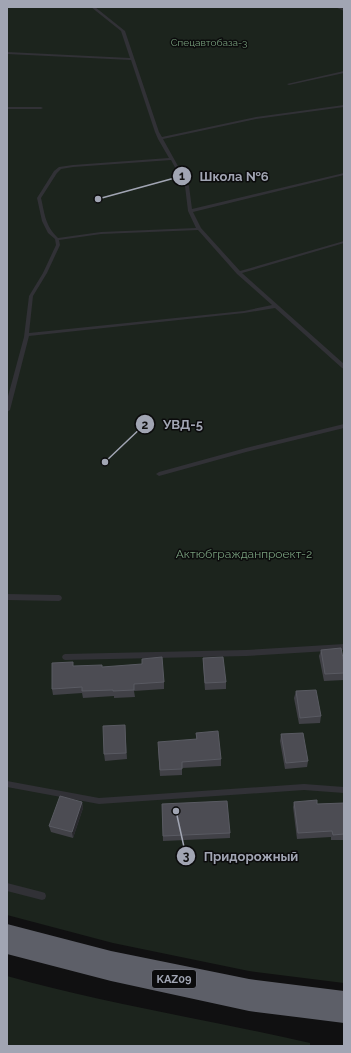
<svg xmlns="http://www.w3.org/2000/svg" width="351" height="1053" font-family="Raleway,sans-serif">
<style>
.green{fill:#1c241d}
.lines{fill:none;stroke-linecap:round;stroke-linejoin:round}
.lane{fill:#313136;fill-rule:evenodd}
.highway{fill:#5d5f68;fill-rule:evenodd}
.wall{fill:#414147}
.shaded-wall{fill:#29292d}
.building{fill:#4c4c53;stroke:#595a62}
.labels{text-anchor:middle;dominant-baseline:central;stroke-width:3;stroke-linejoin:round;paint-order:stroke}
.far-park-label{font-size:10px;fill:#779e7c;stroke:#0b0b0c}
.shield{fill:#0b0b0c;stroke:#747781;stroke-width:1}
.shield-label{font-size:11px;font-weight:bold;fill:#a1a5b3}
.park-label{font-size:12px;fill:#779e7c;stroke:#0b0b0c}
.leader{fill:none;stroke:#a1a5b3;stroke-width:1.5}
.callout-dot{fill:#a1a5b3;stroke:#0b0b0c;stroke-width:1.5}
.mark-label{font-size:12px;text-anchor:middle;font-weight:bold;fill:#111}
.callout-label{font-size:13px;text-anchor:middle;font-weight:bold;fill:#a1a5b3;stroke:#0b0b0c;stroke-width:3;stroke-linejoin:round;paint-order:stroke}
</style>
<rect width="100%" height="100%" fill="#101011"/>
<g class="green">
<polygon points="7,7 344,7 344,983 249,971 113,943 7,915"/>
<path d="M7 976C107 1004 209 1020 310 1043V1046H7Z"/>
</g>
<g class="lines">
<g class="lane">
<path d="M91 7H95L125 31 159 132 162 137 256 117 344 105V107L256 119 163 139 189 186 192 209 344 173V175L193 212 201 228 240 271 344 241V243L242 273 344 364V369L342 368 275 308 244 313 29 336 10 410 7 412V400L24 337 29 296 43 273 56 245 55 239 48 233 42 221 37 198 54 171 59 167 73 165 169 158 158 139 155 132 131 60 7 54V52L130 58 121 31ZM171 160 185 186 188 211 196 228 101 232 58 238C45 225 45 215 41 198L57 173 61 169 73 167ZM198 230 237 274 272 305 244 311 29 333 33 296 47 273 60 245 59 240 101 234Z"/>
<polygon points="335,7 340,7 344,9 344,11"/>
<polygon points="344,71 344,73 289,85 287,84"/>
<polygon points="7,107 41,107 43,108 41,109 7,109"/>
<polygon points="344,424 344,428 246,452 159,476 156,474 159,472 246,448"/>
<polygon points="7,594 59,595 61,596 62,598 61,600 59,601 7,600"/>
<polygon points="344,644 344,650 246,656 65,660 63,659 62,657 63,655 65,654 246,650"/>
<polygon points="7,781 99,798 304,784 344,787 344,793 304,790 99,804 7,787"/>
<polygon points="7,883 42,892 45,893 46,896 45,899 42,900 7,891"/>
</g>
<polygon class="highway" points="7,924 111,951 249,979 344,991 344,1023 249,1011 111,981 7,954"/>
</g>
<g class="wall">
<polygon points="321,650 344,663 344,680 324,681 319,656"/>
<polygon points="203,658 226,682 226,689 205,690 203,665"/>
<polygon points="74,666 102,667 164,682 164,689 134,691 135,697 114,698 114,696 83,698 82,693 53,695 52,689"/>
<polygon points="296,691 321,716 320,723 299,724 294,698"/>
<polygon points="125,725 127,759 105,761 104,754"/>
<polygon points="196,733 221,759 221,766 182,768 182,775 160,776 158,748 196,739"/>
<polygon points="281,734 308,761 307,767 285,769 280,741"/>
<polygon points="82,802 83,808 73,838 51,832 49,826"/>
<polygon points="294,802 317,804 344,803 344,840 331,840 331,837 297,839 293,807"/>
<polygon points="162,804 230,833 230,838 163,841"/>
</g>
<polygon class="shaded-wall" points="82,802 83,808 73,838 72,832"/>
<g class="building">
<polygon points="341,648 344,663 344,673 325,674 321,650"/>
<polygon points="162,657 164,682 134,684 134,690 113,691 113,690 82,691 82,687 52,689 52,663 73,662 73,666 102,665 102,667 142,664 142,659"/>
<polygon points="223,657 226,682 205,683 203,658"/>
<polygon points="316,690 321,716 300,718 296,691"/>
<polygon points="125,725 126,753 104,754 103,726"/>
<polygon points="218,731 221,759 182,762 182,769 160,770 158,742 197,739 196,733"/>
<polygon points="303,733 308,761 286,763 281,734"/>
<polygon points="60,796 82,802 72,832 49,826"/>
<polygon points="317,800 317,804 344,803 344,834 333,835 332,831 298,833 294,802"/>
<polygon points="227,801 230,833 163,836 162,804"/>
</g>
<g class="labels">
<g class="far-park-label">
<text x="209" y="42">Спецавтобаза-3</text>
</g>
<rect class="shield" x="152" y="970" width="44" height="18" rx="3"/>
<g class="shield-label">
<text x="174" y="979">KAZ09</text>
</g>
<g class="park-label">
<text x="244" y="554">Актюбгражданпроект-2</text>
</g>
</g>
<path class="leader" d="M98 199L182 176M105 462L145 424M176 811L186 856"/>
<g class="callout-dot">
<circle cx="98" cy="199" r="4"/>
<circle cx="105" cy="462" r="4"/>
<circle cx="176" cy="811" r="4"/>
<circle cx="182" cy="176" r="10"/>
<circle cx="145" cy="424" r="10"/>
<circle cx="186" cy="856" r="10"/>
</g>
<g class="mark-label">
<text x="182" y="180">1</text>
<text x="145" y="429">2</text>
<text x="186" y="860">3</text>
</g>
<g class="callout-label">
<text x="234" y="181">Школа №6</text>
<text x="183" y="429">УВД-5</text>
<text x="251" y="861">Придорожный</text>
</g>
<rect width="351" height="1053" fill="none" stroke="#a1a5b3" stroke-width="16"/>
</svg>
